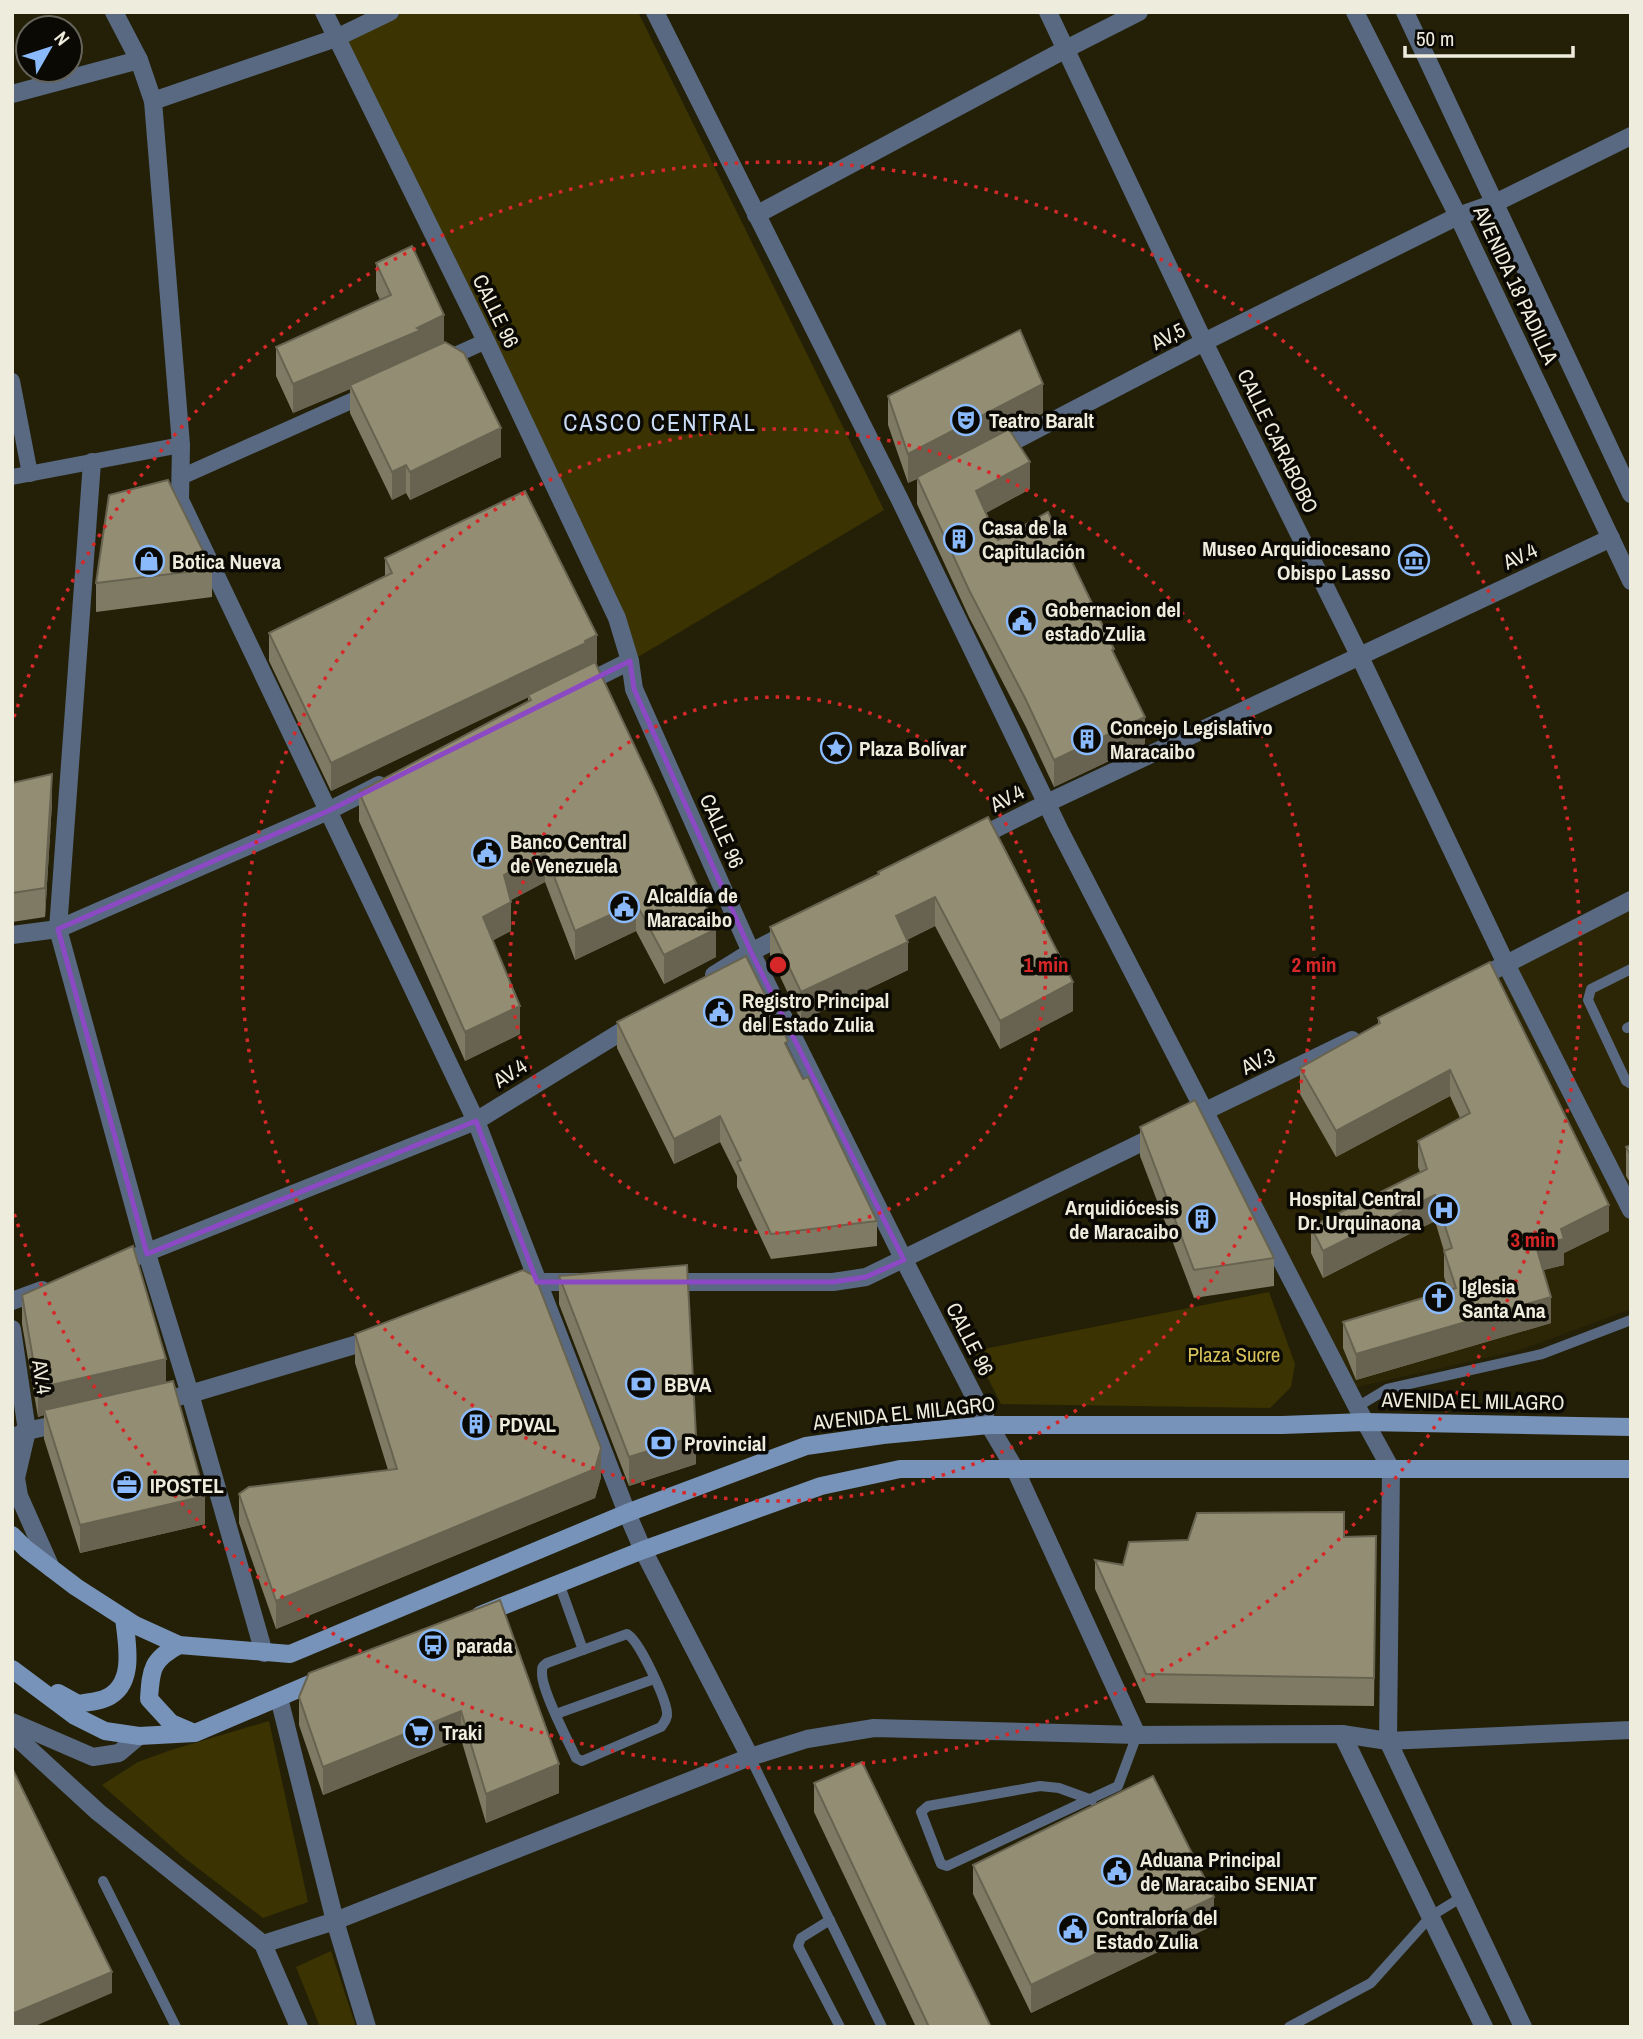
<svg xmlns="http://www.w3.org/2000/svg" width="1643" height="2039" font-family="'Archivo Narrow',sans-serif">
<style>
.built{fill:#2c2606}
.green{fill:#3b3301}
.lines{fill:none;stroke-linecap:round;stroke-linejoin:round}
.service{stroke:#586981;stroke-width:10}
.pedestrian{stroke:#586981;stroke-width:16}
.minor{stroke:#586981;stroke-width:18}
.tertiary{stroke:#586981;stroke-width:18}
.secondary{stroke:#7793b9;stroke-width:18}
.wall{fill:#7e7a63}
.shaded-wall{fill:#676350}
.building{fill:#938e73;stroke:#676350;stroke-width:2}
.marked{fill:none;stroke:#8c49c4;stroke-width:5;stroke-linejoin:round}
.ring{fill:none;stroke:#d62828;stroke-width:3.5;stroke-dasharray:3.5 7}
.labels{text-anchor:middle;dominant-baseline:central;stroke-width:7;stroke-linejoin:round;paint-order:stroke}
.street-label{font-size:21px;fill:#eeecdd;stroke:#0b0903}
.poi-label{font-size:21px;font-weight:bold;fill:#eeecdd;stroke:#0b0903;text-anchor:start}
.park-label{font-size:21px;fill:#d6c25a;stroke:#0b0903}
.quarter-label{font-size:24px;letter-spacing:2px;fill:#cadcf5;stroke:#0b0903}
.centre{fill:#d62828;stroke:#0b0903;stroke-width:3.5}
.ring-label{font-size:21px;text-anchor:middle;font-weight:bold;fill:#d62828;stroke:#0b0903;stroke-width:7;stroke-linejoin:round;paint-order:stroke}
</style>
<rect width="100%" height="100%" fill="#242008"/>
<polygon class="built" points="1631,898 1631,1309 1520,1350 1348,1389 1206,1111"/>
<g class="green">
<polygon points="391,12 638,12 884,510 638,657 337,39"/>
<polygon points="1269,1292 1295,1364 1291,1387 1270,1408 1001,1404 974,1351"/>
<polygon points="269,1721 308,1902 263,1918 182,1856 102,1785 138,1762 171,1750"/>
<polygon points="331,1951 356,2027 320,2027 296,1967"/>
</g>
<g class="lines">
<g class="service">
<polyline points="1631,969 1591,989 1588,1000 1626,1081 1631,1084"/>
<polyline points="1627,1028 1631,1026"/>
<polyline points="1357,1407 1387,1389 1542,1354 1631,1320"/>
<polyline points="559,1583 583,1650"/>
<path d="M627 1634C639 1640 665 1697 667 1712 668 1718 664 1723 661 1727L582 1761 576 1758C568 1741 541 1689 542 1673 542 1666 542 1667 547 1663Z"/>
<polyline points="556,1714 654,1679"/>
<polyline points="750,1757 882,2027"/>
<polyline points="1092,1800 1059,1788 1040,1786 928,1806 921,1812 941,1864 947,1866 1118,1786 1137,1735"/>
<polyline points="103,1881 176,2027"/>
<polyline points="830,1920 801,1938 798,1946 840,2027"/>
<polyline points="1289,2027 1371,1983 1431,1916 1462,1897"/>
</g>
<g class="pedestrian">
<polyline points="442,361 486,341"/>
<polyline points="12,381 30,474"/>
<polyline points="12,477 181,445"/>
<polyline points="181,477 367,394"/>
</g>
<g class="minor">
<polyline points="114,12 139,60 153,101 181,445 180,500 476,1121 627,1513 643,1550 750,1757"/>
<polyline points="324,12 486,341 617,618 630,661 634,689 751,952 904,1260 989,1425 1015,1469 1137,1735"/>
<polyline points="655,12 900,500 1059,829 1357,1407 1391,1469 1388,1741 1523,2027"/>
<polyline points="1048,12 1204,342 1360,657 1506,964 1631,1210"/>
<polyline points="12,94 139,60"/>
<polyline points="153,101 336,38 390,12"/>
<polyline points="756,215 1066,49 1139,12"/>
<polyline points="997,450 1204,342 1458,216"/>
<polyline points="92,462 58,929 147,1254 190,1394 264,1653"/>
<polyline points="580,686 630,661"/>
<polyline points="975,839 1047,803 1611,538"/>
<polyline points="12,935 58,929 328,811 379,785"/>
<polyline points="714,975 751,952 790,932"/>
<polyline points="1475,980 1631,900"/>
<polyline points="1195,1116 1352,1040"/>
<polyline points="115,1265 476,1121 637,1022"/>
<polyline points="666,1282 833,1282 866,1277 1161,1133"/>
<polyline points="526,1285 537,1282 582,1282"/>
<polyline points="12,1301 42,1290"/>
<polyline points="12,1329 27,1431 16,1478 19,1496 51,1568"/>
<polyline points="156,1402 190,1394 378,1338"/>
<polyline points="12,1438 27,1431 67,1422"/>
<polyline points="12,1722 93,1757 119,1753 139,1736"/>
<polyline points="12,1733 98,1812 263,1944 299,2027"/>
<polyline points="1342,1734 1484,2027"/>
<polyline points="263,1944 335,1921 279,1698"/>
<polyline points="367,2027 335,1921 750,1757 807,1739 874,1728 1137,1735 1342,1734 1388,1741 1631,1730"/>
</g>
<g class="tertiary">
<polyline points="1355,12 1458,216 1631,581"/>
<polyline points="1405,12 1631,494"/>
<polyline points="1458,216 1495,203 1631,136"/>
</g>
<g class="secondary">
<polyline points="12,1535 26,1549 76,1587 135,1625 179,1645 290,1654 627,1513 806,1446 883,1435 989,1425 1282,1425 1365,1422 1631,1427"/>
<polyline points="480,1615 643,1550 821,1486 900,1469 1631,1469"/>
<path d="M179 1645C151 1660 151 1670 149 1699L171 1723 192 1732"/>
<polyline points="12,1669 75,1716 105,1731 139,1736 195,1733 324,1678"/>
<path d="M58 1693 78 1704C87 1702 98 1702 106 1698 136 1685 127 1644 124 1618"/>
</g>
</g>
<g class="wall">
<polygon points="376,263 444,343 501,457 410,500 406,493 392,500 350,413 350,389 293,413 276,376 276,347 380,300 376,291"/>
<polygon points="888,396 1043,413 1010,430 1030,489 986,513 998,540 1114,654 1145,744 1054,787 1026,727 969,617 917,504 917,479 908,483 888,425"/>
<polygon points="385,558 597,662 596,663 716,957 664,984 636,931 575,960 545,882 511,900 511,931 492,940 520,1034 465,1061 359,821 359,792 528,701 528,697 331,791 269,661 269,633 385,576"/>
<polygon points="212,569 212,597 96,612 96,583"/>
<polygon points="12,783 52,803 45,917 12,922"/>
<polygon points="988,817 1073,1011 1000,1049 935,926 907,940 908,970 801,1021 770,955 770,927 878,875 878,872"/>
<polygon points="1490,962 1609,1231 1564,1253 1564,1265 1543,1270 1551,1323 1356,1380 1343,1348 1343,1322 1449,1291 1444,1277 1444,1251 1435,1221 1323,1278 1311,1253 1311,1227 1420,1172 1418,1167 1418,1141 1460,1118 1450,1096 1336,1157 1300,1094 1300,1068 1378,1024 1378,1018"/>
<polygon points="617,1022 788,1050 877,1221 877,1246 771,1259 737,1187 737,1176 720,1142 674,1164 617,1048"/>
<polygon points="1140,1127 1274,1258 1274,1286 1194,1298 1140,1156"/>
<polygon points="1631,1145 1631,1184 1626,1176 1626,1147"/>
<polygon points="559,1276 696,1464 629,1486 559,1304"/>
<polygon points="22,1295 166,1382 205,1524 80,1553 44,1439 44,1415 38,1417 22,1324"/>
<polygon points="355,1334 601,1477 595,1498 276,1629 239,1523 239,1494 388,1470 355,1363"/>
<polygon points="1376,1536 1374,1706 1146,1703 1095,1589 1095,1560 1123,1565 1344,1537"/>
<polygon points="500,1600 559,1793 486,1823 461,1739 323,1795 299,1725 299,1697"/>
<polygon points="814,1783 991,2027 916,2027 814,1812"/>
<polygon points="973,1865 1214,1925 1031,2013 973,1894"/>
</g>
<g class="shaded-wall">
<polygon points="444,315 444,344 350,385 350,389 293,413 293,384"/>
<polygon points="1043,384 1043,413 908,483 908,454"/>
<polygon points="501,428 501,457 410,500 410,472"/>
<polygon points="13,434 13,463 12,463 12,435"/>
<polygon points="1030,462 1030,489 976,518 976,491"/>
<polygon points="406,465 406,493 392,500 392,472"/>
<polygon points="597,635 597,662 586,668 586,670 331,791 331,763"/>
<polygon points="1145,717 1145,744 1054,787 1054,760"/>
<polygon points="52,774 52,803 45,917 45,888"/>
<polygon points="545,853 545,882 504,904 504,875"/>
<polygon points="935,897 935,926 896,945 896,916"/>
<polygon points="511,902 511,931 483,946 483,917"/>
<polygon points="636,903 636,931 575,960 575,931"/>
<polygon points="716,929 716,957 664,984 664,955"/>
<polygon points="908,942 908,970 801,1021 801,992"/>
<polygon points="1073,982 1073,1011 1000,1049 1000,1021"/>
<polygon points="520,1006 520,1034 465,1061 465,1032"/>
<polygon points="1450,1070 1450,1096 1336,1157 1336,1131"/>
<polygon points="720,1116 720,1142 674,1164 674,1139"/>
<polygon points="1435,1195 1435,1221 1323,1278 1323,1251"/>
<polygon points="1609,1205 1609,1231 1564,1253 1564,1265 1536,1272 1536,1246 1561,1229"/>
<polygon points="1551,1297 1551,1323 1356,1380 1356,1354"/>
<polygon points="166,1359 166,1388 44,1410 44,1415 38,1417 38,1388"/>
<polygon points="696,1436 696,1464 629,1486 629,1457"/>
<polygon points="601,1448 601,1477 595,1498 276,1629 276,1601"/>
<polygon points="205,1496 205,1524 80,1553 80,1525"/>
<polygon points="461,1711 461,1739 323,1795 323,1767"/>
<polygon points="559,1764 559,1793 486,1823 486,1794"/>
<polygon points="1214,1897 1214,1925 1031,2013 1031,1985"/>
<polygon points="112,1972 112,1993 33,2027 12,2027 12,2014"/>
</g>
<g class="building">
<polygon points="412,246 444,315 417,328 421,330 293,384 276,347 391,295 376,263"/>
<polygon points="1020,330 1043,384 908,454 888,396"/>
<polygon points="445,342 464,353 501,428 410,472 406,465 392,472 350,385"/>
<polygon points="1009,429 1030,462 976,491 998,540 1048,512 1114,649 1112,650 1145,717 1054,760 1026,700 969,590 917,477"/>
<polygon points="168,480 212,569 96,583 109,495"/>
<polygon points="525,491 597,635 585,641 586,643 331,763 269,633 392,573 385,558"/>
<polygon points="595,662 658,796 716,929 664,955 636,903 575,931 545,853 504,875 511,902 483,917 520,1006 465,1032 359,792 531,700 528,695"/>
<polygon points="52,774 45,888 12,893 12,783"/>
<polygon points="988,817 1073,982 1000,1021 935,897 896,916 908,942 801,992 770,927 879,874 878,872"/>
<polygon points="746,956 788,1041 785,1043 803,1079 808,1077 877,1221 771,1234 737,1162 741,1160 720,1116 674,1139 617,1022"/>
<polygon points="1490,962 1609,1205 1561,1229 1564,1239 1536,1246 1551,1297 1356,1354 1343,1322 1456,1288 1444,1251 1452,1248 1435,1195 1323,1251 1311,1227 1427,1169 1418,1141 1470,1113 1450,1070 1336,1131 1300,1068 1380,1023 1378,1018"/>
<polygon points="1195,1100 1274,1258 1194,1270 1140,1127"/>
<polygon points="1631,1145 1631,1156 1626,1147"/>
<polygon points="133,1246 166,1359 38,1388 22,1295"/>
<polygon points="687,1265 696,1436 629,1457 559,1276"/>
<polygon points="523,1270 535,1276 601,1448 595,1469 276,1601 239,1494 249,1487 397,1469 355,1334"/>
<polygon points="173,1381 205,1496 80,1525 44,1410"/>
<polygon points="1344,1512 1344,1537 1376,1536 1374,1678 1146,1674 1095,1560 1123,1565 1129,1542 1188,1540 1197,1513"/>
<polygon points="500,1600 559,1764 486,1794 461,1711 323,1767 299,1697 309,1673"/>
<polygon points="862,1762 991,2027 929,2027 814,1783"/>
<polygon points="12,1768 112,1972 12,2014"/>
<polygon points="1153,1776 1214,1897 1031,1985 973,1865"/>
</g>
<path class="marked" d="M630 661 634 689 751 952 904 1260 866 1277 833 1282H537L476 1121 147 1254 58 929 328 811Z"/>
<g class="ring">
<circle cx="778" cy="965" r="268"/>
<circle cx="778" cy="965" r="536"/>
<path d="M14 717A803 803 0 1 1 14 1213"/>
</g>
<defs>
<g id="theatre-ring" transform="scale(1.575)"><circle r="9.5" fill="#0b0903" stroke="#8abafc" stroke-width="1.5"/><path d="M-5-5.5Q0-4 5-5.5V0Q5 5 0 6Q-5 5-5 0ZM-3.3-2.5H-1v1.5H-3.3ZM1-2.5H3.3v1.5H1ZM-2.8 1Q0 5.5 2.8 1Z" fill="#8abafc"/></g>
<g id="building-ring" transform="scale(1.575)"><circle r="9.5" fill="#0b0903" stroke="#8abafc" stroke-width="1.5"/><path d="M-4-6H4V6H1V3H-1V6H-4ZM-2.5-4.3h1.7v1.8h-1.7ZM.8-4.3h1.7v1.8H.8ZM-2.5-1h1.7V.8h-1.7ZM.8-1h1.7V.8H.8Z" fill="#8abafc"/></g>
<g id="museum-ring" transform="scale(1.575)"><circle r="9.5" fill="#0b0903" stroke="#8abafc" stroke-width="1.5"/><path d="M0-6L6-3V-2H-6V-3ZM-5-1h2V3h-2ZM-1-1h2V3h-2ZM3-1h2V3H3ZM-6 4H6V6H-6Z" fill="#8abafc"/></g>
<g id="shop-ring" transform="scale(1.575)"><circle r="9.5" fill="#0b0903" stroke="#8abafc" stroke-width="1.5"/><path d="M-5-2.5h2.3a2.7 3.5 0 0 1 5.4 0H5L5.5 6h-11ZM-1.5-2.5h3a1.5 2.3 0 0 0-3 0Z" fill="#8abafc"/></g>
<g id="civic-ring" transform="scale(1.575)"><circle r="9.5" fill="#0b0903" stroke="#8abafc" stroke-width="1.5"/><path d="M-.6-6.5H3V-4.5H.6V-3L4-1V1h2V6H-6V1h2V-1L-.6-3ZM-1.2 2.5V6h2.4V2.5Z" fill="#8abafc"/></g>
<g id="sight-ring" transform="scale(1.575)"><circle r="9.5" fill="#0b0903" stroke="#8abafc" stroke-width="1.5"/><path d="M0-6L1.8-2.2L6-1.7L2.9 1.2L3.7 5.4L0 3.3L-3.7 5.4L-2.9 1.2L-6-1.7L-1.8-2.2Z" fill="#8abafc"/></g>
<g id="hospital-ring" transform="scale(1.575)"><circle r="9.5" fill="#0b0903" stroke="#8abafc" stroke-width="1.5"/><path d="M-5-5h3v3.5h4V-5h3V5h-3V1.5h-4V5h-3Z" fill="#8abafc"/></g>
<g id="church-ring" transform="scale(1.575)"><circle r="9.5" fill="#0b0903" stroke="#8abafc" stroke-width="1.5"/><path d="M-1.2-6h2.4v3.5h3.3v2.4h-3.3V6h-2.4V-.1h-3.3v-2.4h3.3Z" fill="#8abafc"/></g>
<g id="bank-ring" transform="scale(1.575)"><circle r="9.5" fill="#0b0903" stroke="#8abafc" stroke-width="1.5"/><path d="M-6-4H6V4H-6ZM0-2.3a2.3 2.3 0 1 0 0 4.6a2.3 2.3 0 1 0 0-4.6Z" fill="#8abafc"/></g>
<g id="office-ring" transform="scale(1.575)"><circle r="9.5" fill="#0b0903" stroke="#8abafc" stroke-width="1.5"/><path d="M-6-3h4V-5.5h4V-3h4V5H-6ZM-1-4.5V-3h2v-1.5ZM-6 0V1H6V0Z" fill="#8abafc"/></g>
<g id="bus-ring" transform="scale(1.575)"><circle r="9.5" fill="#0b0903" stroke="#8abafc" stroke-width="1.5"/><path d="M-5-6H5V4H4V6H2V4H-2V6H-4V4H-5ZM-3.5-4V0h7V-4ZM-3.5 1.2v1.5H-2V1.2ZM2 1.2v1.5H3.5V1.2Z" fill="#8abafc"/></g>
<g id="supermarket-ring" transform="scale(1.575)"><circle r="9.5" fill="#0b0903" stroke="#8abafc" stroke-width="1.5"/><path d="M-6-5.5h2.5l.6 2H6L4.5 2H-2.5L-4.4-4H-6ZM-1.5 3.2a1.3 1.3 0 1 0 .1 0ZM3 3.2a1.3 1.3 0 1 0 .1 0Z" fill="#8abafc"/></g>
</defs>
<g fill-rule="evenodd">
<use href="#theatre-ring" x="966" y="420"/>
<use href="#building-ring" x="959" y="539"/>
<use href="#museum-ring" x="1414" y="560"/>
<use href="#shop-ring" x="149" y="561"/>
<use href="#civic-ring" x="1022" y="621"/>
<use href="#building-ring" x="1087" y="739"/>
<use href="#sight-ring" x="836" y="748"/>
<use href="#civic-ring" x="487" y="853"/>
<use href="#civic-ring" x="624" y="907"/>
<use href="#civic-ring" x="719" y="1012"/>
<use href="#hospital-ring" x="1444" y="1210"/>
<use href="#building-ring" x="1202" y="1219"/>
<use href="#church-ring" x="1439" y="1298"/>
<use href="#bank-ring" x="641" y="1384"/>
<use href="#building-ring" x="476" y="1424"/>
<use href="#bank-ring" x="661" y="1443"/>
<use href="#office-ring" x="127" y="1485"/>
<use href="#bus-ring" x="433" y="1645"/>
<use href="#supermarket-ring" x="419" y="1732"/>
<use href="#civic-ring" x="1117" y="1871"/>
<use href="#civic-ring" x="1073" y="1929"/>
</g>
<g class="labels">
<g class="street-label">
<text transform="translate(1516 285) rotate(65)">AVENIDA 18 PADILLA</text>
<text transform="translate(496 311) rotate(64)">CALLE 96</text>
<text transform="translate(1168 336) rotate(-27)">AV,5</text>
<text transform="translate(1278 441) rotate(64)">CALLE CARABOBO</text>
<text transform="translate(1520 556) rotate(-25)">AV.4</text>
<text transform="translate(1007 798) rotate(-27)">AV.4</text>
<text transform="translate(722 831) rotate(66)">CALLE 96</text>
<text transform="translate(1258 1061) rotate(-26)">AV.3</text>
<text transform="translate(510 1073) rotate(-32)">AV.4</text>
<text transform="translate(970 1339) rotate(63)">CALLE 96</text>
<text transform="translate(42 1377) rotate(81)">AV.4</text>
<text transform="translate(1473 1401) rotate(1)">AVENIDA EL MILAGRO</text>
<text transform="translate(904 1413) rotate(-6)">AVENIDA EL MILAGRO</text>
</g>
<g class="poi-label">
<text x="989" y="420">Teatro Baralt</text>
<text x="982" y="527">Casa de la<tspan x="982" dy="24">Capitulación</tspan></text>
<text x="1391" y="548" text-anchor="end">Museo Arquidiocesano<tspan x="1391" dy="24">Obispo Lasso</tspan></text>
<text x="172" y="561">Botica Nueva</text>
<text x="1045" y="609">Gobernacion del<tspan x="1045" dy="24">estado Zulia</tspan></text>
<text x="1110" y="727">Concejo Legislativo<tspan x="1110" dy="24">Maracaibo</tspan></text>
<text x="859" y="748">Plaza Bolívar</text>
<text x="510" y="841">Banco Central<tspan x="510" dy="24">de Venezuela</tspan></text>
<text x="647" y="895">Alcaldía de<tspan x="647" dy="24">Maracaibo</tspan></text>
<text x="742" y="1000">Registro Principal<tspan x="742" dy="24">del Estado Zulia</tspan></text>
<text x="1421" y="1198" text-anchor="end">Hospital Central<tspan x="1421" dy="24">Dr. Urquinaona</tspan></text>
<text x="1179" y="1207" text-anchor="end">Arquidiócesis<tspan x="1179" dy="24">de Maracaibo</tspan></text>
<text x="1462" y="1286">Iglesia<tspan x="1462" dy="24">Santa Ana</tspan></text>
<text x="664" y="1384">BBVA</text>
<text x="499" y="1424">PDVAL</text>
<text x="684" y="1443">Provincial</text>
<text x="150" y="1485">IPOSTEL</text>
<text x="456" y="1645">parada</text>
<text x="442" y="1732">Traki</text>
<text x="1140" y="1859">Aduana Principal<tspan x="1140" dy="24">de Maracaibo SENIAT</tspan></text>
<text x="1096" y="1917">Contraloría del<tspan x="1096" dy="24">Estado Zulia</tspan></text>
</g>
<g class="park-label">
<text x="1234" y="1354">Plaza Sucre</text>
</g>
<g class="quarter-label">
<text x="660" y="422">CASCO CENTRAL</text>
</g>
</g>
<circle cx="778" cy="965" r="10" class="centre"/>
<g class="ring-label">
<text x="1046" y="972">1 min</text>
<text x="1314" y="972">2 min</text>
<text x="1533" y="1247">3 min</text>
</g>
<rect width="1643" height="2039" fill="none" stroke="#eeecdd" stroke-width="28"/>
<g transform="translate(49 49) rotate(51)"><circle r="33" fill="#0b0903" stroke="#66645a" stroke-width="2"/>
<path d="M0-5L12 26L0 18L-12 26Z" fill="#8abafc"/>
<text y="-10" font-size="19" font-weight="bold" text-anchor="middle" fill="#eeecdd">N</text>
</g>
<path d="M1405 46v10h168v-10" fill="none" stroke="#eeecdd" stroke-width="3.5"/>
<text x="1416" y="46" font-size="21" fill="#eeecdd" stroke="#0b0903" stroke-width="5" paint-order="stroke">50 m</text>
</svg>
